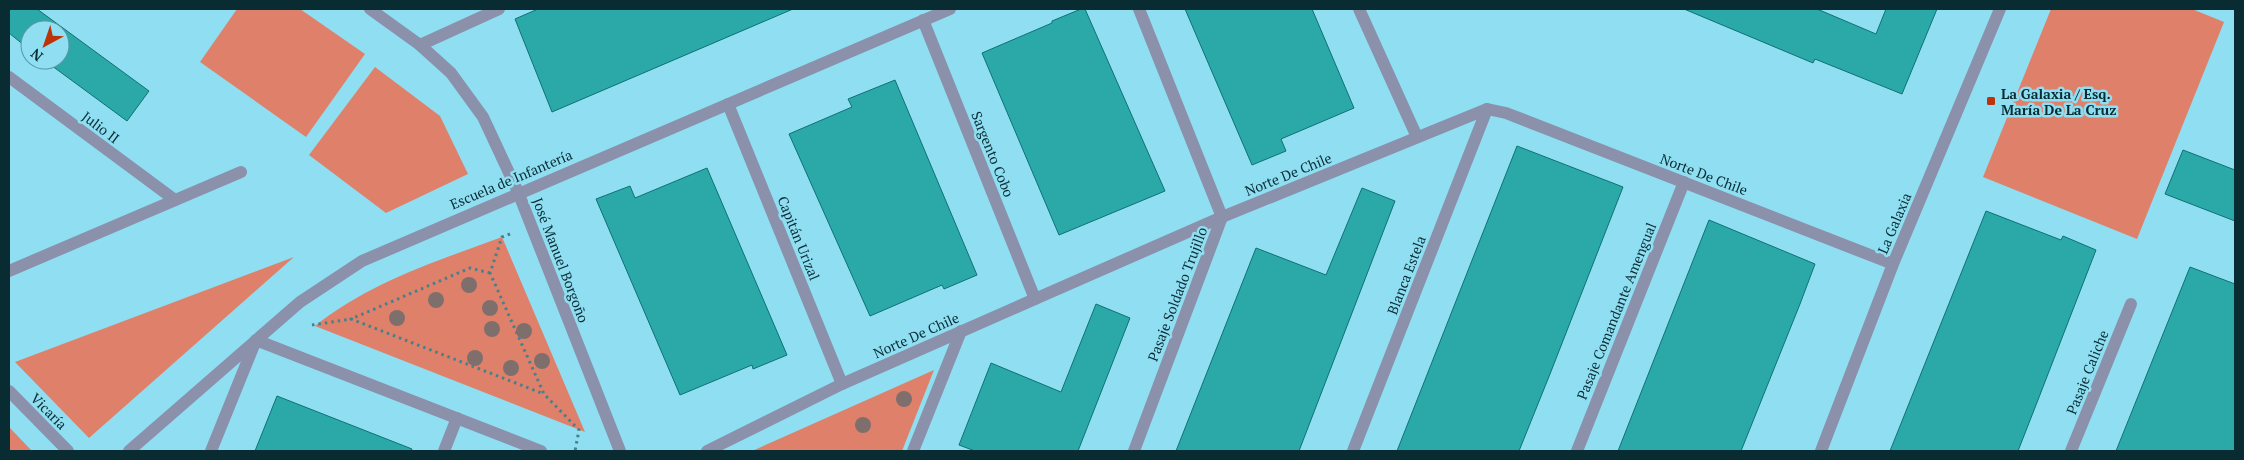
<svg xmlns="http://www.w3.org/2000/svg" width="2244" height="460" font-family="'PT Serif',serif">
<style>
.green{fill:#df816a}
.building{fill:#2ba9a9;stroke:#0e7272}
.lines{fill:none;stroke-linecap:round;stroke-linejoin:round}
.path{stroke:#487f8c;stroke-width:3;stroke-dasharray:2.5 4;stroke-linecap:butt}
.street{stroke:#8b91aa;stroke-width:12}
.tree{fill:#7e6f6d}
.poi-dot{fill:#bc3209;stroke:#8fdef2;stroke-width:2}
.labels{text-anchor:middle;dominant-baseline:central;stroke-width:5;stroke-linejoin:round;paint-order:stroke}
.poi-label{font-size:14px;font-weight:bold;fill:#092c33;stroke:#8fdef2;text-anchor:start}
.street-label{font-size:14px;fill:#092c33;stroke:#8fdef2}
</style>
<rect width="100%" height="100%" fill="#8fdef2"/>
<g class="green">
<polygon points="237,9 300,9 365,54 306,137 200,62"/>
<polygon points="2051,9 2192,9 2224,22 2137,239 1983,177"/>
<polygon points="375,67 440,116 468,174 386,213 309,155"/>
<path d="M502 237 585 432 315 326C370 282 437 261 502 237Z"/>
<polygon points="294,257 89,438 15,362"/>
<polygon points="934,370 902,451 752,451"/>
<polygon points="9,427 32,451 9,451"/>
</g>
<g class="building">
<polygon points="9,9 37,9 149,91 127,121 44,60 60,60 60,30 30,30 30,50 9,33"/>
<polygon points="538,9 793,9 552,112 515,19"/>
<polygon points="1081,9 1085,9 1165,191 1059,235 982,53 1052,23 1052,21"/>
<polygon points="1185,9 1312,9 1354,108 1281,139 1286,151 1252,165"/>
<polygon points="1684,9 1817,9 1876,34 1886,9 1937,9 1902,94 1815,59 1813,63"/>
<polygon points="895,80 977,275 944,289 942,285 870,316 789,134 852,107 848,99"/>
<polygon points="1517,146 1623,187 1550,374 1519,451 1397,451"/>
<polygon points="2183,150 2235,170 2235,221 2165,194"/>
<polygon points="707,168 787,355 753,369 752,365 680,395 596,199 630,186 635,198"/>
<polygon points="1362,188 1395,201 1299,451 1176,451 1256,248 1326,275"/>
<polygon points="1986,211 2061,240 2063,236 2096,250 2036,405 2018,451 1890,451"/>
<polygon points="1709,220 1815,264 1800,304 1741,451 1618,451"/>
<polygon points="2190,267 2235,284 2235,451 2116,451"/>
<polygon points="1096,304 1130,318 1078,451 975,451 959,445 991,363 1061,392"/>
<polygon points="277,396 412,449 411,451 255,451"/>
</g>
<g class="lines">
<g class="path">
<polyline points="510,234 502,237 490,273 544,394 579,430 575,451"/>
<polyline points="490,273 470,268 351,319 544,394"/>
<polyline points="312,325 351,319"/>
</g>
<g class="street">
<polyline points="370,9 420,45 451,73 483,117 518,192 620,451"/>
<polyline points="1359,9 1417,137"/>
<polyline points="923,20 1035,299"/>
<polyline points="420,45 499,9"/>
<polyline points="9,77 175,200"/>
<polyline points="728,104 842,384"/>
<polyline points="9,271 241,172"/>
<polyline points="9,391 68,451"/>
<polyline points="129,451 300,302 362,261 950,9"/>
<polyline points="211,451 256,340 541,451"/>
<polyline points="444,451 457,418"/>
<polyline points="707,451 842,384 1035,299 1222,217 1487,109 1506,113 1893,264"/>
<polyline points="913,451 961,331"/>
<polyline points="1134,451 1222,217 1139,9"/>
<polyline points="1353,451 1487,109"/>
<polyline points="1577,451 1684,182"/>
<polyline points="1821,451 1893,264 2000,9"/>
<polyline points="2071,451 2131,304"/>
</g>
</g>
<g class="tree">
<circle cx="469" cy="285" r="8"/>
<circle cx="436" cy="300" r="8"/>
<circle cx="490" cy="308" r="8"/>
<circle cx="397" cy="318" r="8"/>
<circle cx="492" cy="329" r="8"/>
<circle cx="524" cy="331" r="8"/>
<circle cx="475" cy="358" r="8"/>
<circle cx="542" cy="361" r="8"/>
<circle cx="511" cy="368" r="8"/>
<circle cx="904" cy="399" r="8"/>
<circle cx="863" cy="425" r="8"/>
</g>
<rect class="poi-dot" x="1986" y="96" width="10" height="10" rx="2.5"/>
<g class="labels">
<g class="poi-label">
<text x="2001" y="93">La Galaxia / Esq.<tspan x="2001" dy="16">María De La Cruz</tspan></text>
</g>
<g class="street-label">
<text transform="translate(101 127) rotate(37)">Julio II</text>
<text transform="translate(993 154) rotate(68)">Sargento Cobo</text>
<text transform="translate(1288 174) rotate(-22)">Norte De Chile</text>
<text transform="translate(1704 174) rotate(21)">Norte De Chile</text>
<text transform="translate(511 179) rotate(-23)">Escuela de Infantería</text>
<text transform="translate(1894 223) rotate(-67)">La Galaxia</text>
<text transform="translate(799 238) rotate(68)">Capitán Urizal</text>
<text transform="translate(561 260) rotate(69)">José Manuel Borgoño</text>
<text transform="translate(1406 275) rotate(-69)">Blanca Estela</text>
<text transform="translate(1177 294) rotate(-69)">Pasaje Soldado Trujillo</text>
<text transform="translate(1616 311) rotate(-68)">Pasaje Comandante Amengual</text>
<text transform="translate(916 335) rotate(-24)">Norte De Chile</text>
<text transform="translate(2087 372) rotate(-68)">Pasaje Caliche</text>
<text transform="translate(49 411) rotate(45)">Vicaría</text>
</g>
</g>
<rect width="2244" height="460" fill="none" stroke="#092c33" stroke-width="20"/>
<g transform="translate(45 45) rotate(220)"><circle r="24" fill="#8fdef2" stroke="#5997a6"/>
<path d="M0-4L9 19L0 12L-9 19Z" fill="#bc3209"/>
<text y="-8" font-size="14" font-weight="bold" text-anchor="middle" fill="#092c33">N</text>
</g>
</svg>
